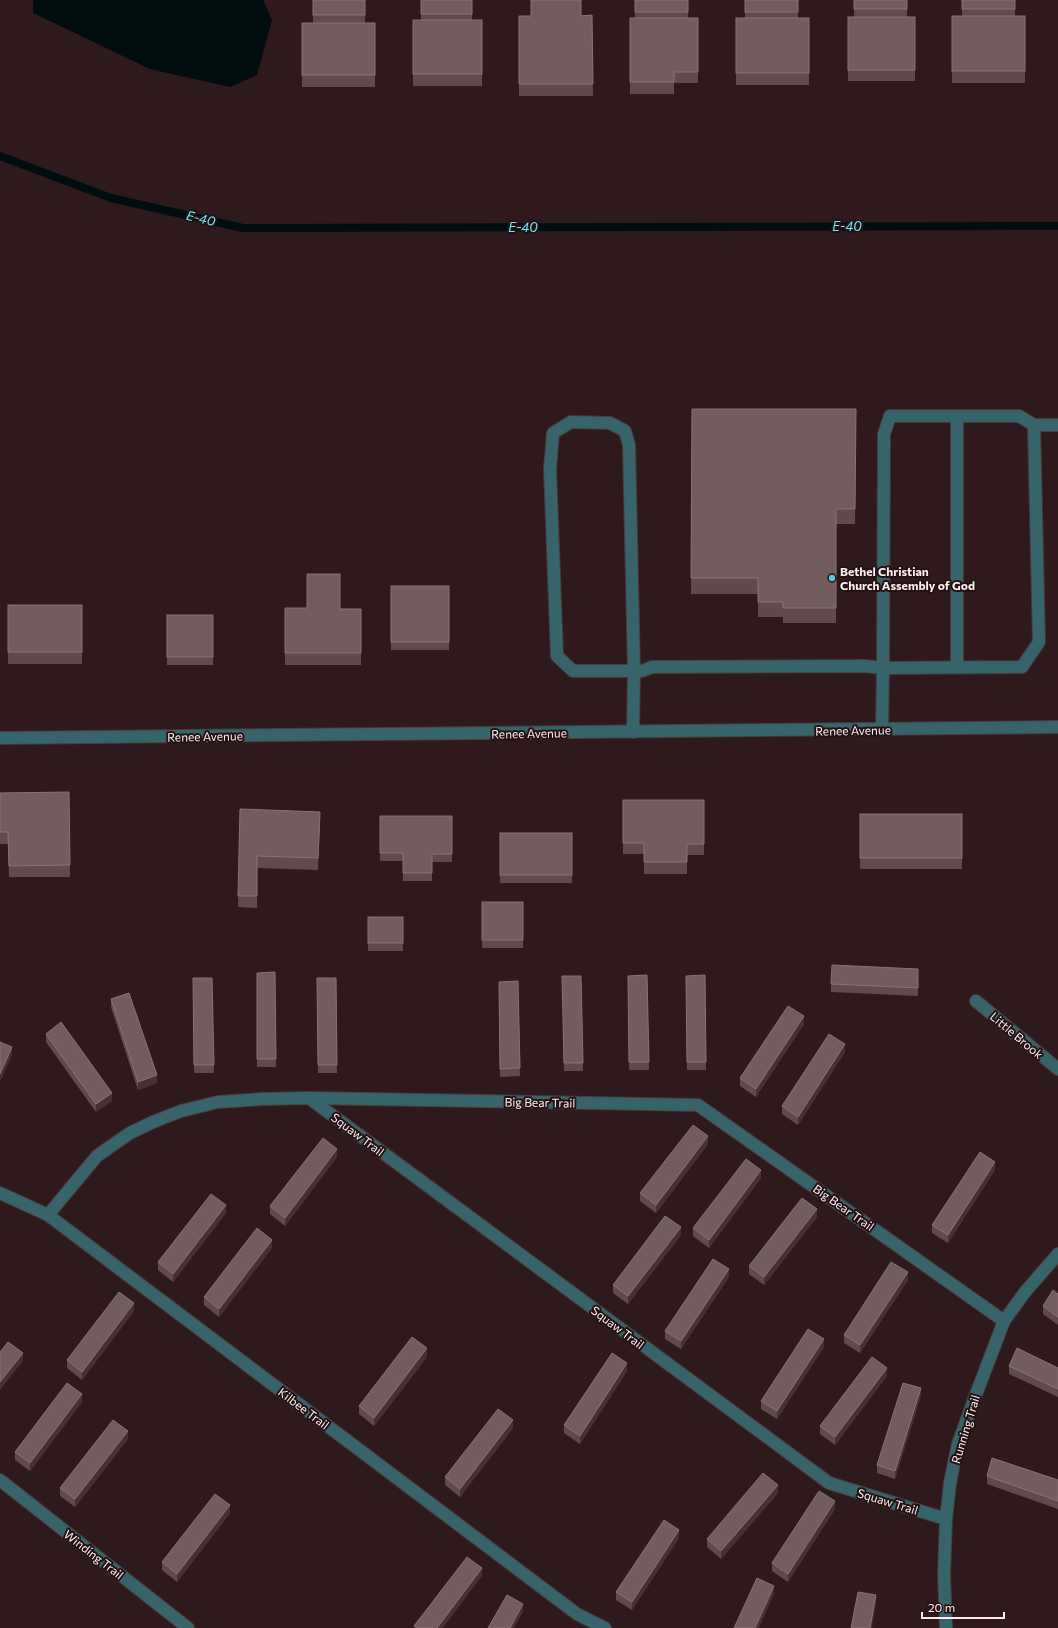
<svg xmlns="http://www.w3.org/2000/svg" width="1058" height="1628" font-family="Commissioner,sans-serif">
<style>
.water{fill:#010d0f}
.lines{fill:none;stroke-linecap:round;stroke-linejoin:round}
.stream{stroke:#010d0f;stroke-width:8}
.minor-casing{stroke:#4b383a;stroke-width:14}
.minor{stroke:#37646b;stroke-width:12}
.wall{fill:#614a4c}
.shaded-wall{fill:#453032}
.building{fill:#725c5e;stroke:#877374}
.poi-dot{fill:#53cbdb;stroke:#241113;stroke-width:1.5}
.labels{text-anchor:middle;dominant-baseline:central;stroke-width:4;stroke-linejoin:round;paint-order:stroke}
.poi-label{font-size:12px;font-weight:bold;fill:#fdeeef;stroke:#241113;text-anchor:start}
.street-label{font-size:12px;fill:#fdeeef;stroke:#241113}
.water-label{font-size:13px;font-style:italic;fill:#6ae9fb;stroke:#241113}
</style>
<rect width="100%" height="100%" fill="#2e1a1c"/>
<polygon class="water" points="33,0 263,0 272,20 257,75 230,87 150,69 33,13"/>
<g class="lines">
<polyline class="stream" points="0,156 111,198 243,228 1058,226"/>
<g class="minor-casing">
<g id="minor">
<polygon points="890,416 1019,416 1034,425 1039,642 1022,667 883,668 884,434"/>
<polyline points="957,416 957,667"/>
<polygon points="571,422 610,423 625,431 629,445 634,671 573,671 557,656 550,469 553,433"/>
<polyline points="1034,425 1058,425"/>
<polyline points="633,732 634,671 642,671 652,667 864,666 883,668 882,729"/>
<polyline points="0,738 1058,727"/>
<polyline points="976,1001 1058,1069"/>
<polyline points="309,1098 829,1483 946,1519"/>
<polyline points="0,1193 48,1215 577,1614 605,1628"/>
<polyline points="48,1215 97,1156 130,1133 153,1122 181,1111 218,1102 263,1099 309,1098 698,1105 1004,1321"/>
<polyline points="0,1480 188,1628"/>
<polyline points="946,1628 944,1574 946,1519 950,1483 958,1444 975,1397 1004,1321 1025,1292 1058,1254"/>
</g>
</g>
<use href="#minor" class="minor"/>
</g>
<g class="wall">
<polygon points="313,0 365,0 365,23 375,23 375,87 302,87 302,23 313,23"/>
<polygon points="421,0 472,0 472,20 482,20 482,86 413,86 413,20 421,20"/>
<polygon points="635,0 688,0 688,18 698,18 698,83 674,83 674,94 630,94 630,18 635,18"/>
<polygon points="745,0 798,0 798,18 809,18 809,85 736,85 736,18 745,18"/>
<polygon points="854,0 907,0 907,17 915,17 915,81 848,81 848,17 854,17"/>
<polygon points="962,0 1015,0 1015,16 1025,16 1025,83 952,83 952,16 962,16"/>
<polygon points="592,15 593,96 519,96 519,16"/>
<polygon points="692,409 856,409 855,524 836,524 836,623 783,623 783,617 758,617 758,594 691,594"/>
<rect x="391" y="586" width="58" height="64"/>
<rect x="8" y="605" width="74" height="59"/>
<polygon points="285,608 361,609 361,665 285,665"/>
<rect x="167" y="615" width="46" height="50"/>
<polygon points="69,792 70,877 9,877 8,844 0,844 0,793"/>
<polygon points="623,800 704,800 704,855 687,855 687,874 644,874 644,854 623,854"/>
<polygon points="240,809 320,824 318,870 257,868 257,908 238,907"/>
<rect x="860" y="814" width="102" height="55"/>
<polygon points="380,816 452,816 452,862 432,862 432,881 403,881 403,861 380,861"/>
<rect x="500" y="833" width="72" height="50"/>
<rect x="482" y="902" width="41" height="46"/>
<rect x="368" y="917" width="35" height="34"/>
<polygon points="918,969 918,996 831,992 831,984"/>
<polygon points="275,972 276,1067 257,1067 257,973"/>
<polygon points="647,975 649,1070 629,1070 628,976"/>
<polygon points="705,975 706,1070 687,1070 686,976"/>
<polygon points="562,976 581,976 583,1071 564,1071"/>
<polygon points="193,978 212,978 214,1073 194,1073"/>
<polygon points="317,978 336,978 337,1073 318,1073"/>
<polygon points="518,981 520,1076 500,1077 499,982"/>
<polygon points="111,999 157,1083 138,1090 111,1007"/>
<polygon points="804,1024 756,1097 740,1086 740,1078"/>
<polygon points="46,1034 112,1101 96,1112 46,1042"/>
<polygon points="845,1052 798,1125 782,1114 782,1106"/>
<polygon points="708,1144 656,1213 640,1201 640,1193"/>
<polygon points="337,1157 285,1226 270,1214 270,1206"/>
<polygon points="995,1170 948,1243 932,1233 932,1225"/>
<polygon points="761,1178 709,1248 693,1236 693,1228"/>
<polygon points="226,1213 173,1282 158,1270 158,1262"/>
<polygon points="817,1217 764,1285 749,1274 749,1266"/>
<polygon points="681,1235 628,1304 613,1293 613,1285"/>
<polygon points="272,1248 219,1317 204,1305 204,1297"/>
<polygon points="729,1277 681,1349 665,1339 665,1331"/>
<polygon points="908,1280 860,1353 844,1343 844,1335"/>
<polygon points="1058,1294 1058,1325 1043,1314 1043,1306"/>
<polygon points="134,1311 82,1380 67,1368 67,1360"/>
<polygon points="824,1347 777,1419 761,1409 761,1401"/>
<polygon points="427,1357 374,1426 359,1414 359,1406"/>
<polygon points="1009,1366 1058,1368 1058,1397 1009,1374"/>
<polygon points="627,1371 580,1444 564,1433 564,1425"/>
<polygon points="887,1376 835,1445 820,1434 820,1426"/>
<polygon points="921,1396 895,1479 877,1473 877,1465"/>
<polygon points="82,1402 30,1471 15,1460 15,1452"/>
<polygon points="513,1428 460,1497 445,1485 445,1477"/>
<polygon points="128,1439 75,1507 60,1496 60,1488"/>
<polygon points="987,1476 1058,1480 1058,1509 987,1484"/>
<polygon points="778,1493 721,1559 707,1547 707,1539"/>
<polygon points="835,1509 788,1582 772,1571 772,1563"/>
<polygon points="230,1513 177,1582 162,1570 162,1562"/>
<polygon points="679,1538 632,1610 616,1600 616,1592"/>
</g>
<g class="shaded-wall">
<polygon points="804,1016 804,1024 756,1097 756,1089"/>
<polygon points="845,1044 845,1052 798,1125 798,1117"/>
<polygon points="12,1047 12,1055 0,1082 0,1074"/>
<polygon points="157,1075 157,1083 138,1090 138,1082"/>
<polygon points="112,1093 112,1101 96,1112 96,1104"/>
<polygon points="708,1136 708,1144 656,1213 656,1205"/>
<polygon points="337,1149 337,1157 285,1226 285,1218"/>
<polygon points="995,1162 995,1170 948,1243 948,1235"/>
<polygon points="761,1170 761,1178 709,1248 709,1240"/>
<polygon points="226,1205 226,1213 173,1282 173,1274"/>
<polygon points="817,1209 817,1217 764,1285 764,1277"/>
<polygon points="681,1227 681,1235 628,1304 628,1296"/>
<polygon points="272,1240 272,1248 219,1317 219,1309"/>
<polygon points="729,1269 729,1277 681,1349 681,1341"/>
<polygon points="908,1272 908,1280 860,1353 860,1345"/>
<polygon points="134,1303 134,1311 82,1380 82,1372"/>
<polygon points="824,1339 824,1347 777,1419 777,1411"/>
<polygon points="427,1348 427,1357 374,1426 374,1418"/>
<polygon points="23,1353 23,1361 0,1390 0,1382"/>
<polygon points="627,1363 627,1371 580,1444 580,1436"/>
<polygon points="887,1368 887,1376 835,1445 835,1437"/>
<polygon points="921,1388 921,1396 895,1479 895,1471"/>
<polygon points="82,1394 82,1402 30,1471 30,1463"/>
<polygon points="513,1420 513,1428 460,1497 460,1489"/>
<polygon points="128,1431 128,1439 75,1507 75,1499"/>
<polygon points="778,1485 778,1493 721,1559 721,1551"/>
<polygon points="835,1501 835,1509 788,1582 788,1574"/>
<polygon points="230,1505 230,1513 177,1582 177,1574"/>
<polygon points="679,1530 679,1538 632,1610 632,1602"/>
<polygon points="482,1568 482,1576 443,1628 437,1628"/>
<polygon points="774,1586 774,1594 759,1628 755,1628"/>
<polygon points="876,1595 876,1603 872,1628 870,1628"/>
<polygon points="523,1604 523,1612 514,1628 510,1628"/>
</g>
<g class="building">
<rect x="313" y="0" width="52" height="15"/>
<rect x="421" y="0" width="51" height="14"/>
<polygon points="531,0 581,0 581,16 592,15 593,84 519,84 519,16 531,16"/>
<rect x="635" y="0" width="53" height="12"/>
<rect x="745" y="0" width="53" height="12"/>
<rect x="854" y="0" width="53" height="9"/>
<rect x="962" y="0" width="53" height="9"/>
<rect x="952" y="16" width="73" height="55"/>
<rect x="848" y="17" width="67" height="53"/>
<polygon points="630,18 698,18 698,72 674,72 674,82 630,82"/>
<rect x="736" y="18" width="73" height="55"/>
<rect x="413" y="20" width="69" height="54"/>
<rect x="302" y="23" width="73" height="52"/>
<polygon points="692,409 856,409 855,509 836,509 836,608 783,608 783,602 758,602 758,578 691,578"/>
<polygon points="307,574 340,574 340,609 361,609 361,653 285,653 285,608 307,608"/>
<rect x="391" y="586" width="58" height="56"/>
<rect x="8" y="605" width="74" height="47"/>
<rect x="167" y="615" width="46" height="42"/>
<polygon points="69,792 70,865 9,866 8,832 0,832 0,793"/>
<polygon points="623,800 704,800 704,844 687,844 687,862 644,862 644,843 623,843"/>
<polygon points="240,809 320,812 318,858 257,856 257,896 238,896"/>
<rect x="860" y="814" width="102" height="44"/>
<polygon points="380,816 452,816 452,854 432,854 432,873 403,873 403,853 380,853"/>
<rect x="500" y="833" width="72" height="42"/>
<rect x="482" y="902" width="41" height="38"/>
<rect x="368" y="917" width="35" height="26"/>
<polygon points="832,965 918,969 918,988 831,984"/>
<polygon points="275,972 276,1059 257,1059 257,973"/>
<polygon points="647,975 649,1062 629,1062 628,976"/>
<polygon points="705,975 706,1062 687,1062 686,976"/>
<polygon points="562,976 581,976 583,1063 564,1063"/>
<polygon points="193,978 212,978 214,1065 194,1065"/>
<polygon points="317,978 336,978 337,1065 318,1065"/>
<polygon points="518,981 520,1068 500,1069 499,982"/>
<polygon points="129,993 157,1075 138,1082 111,999"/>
<polygon points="788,1006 804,1016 756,1089 740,1078"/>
<polygon points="61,1022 112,1093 96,1104 46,1034"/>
<polygon points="829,1034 845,1044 798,1117 782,1106"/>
<polygon points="0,1042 12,1047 0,1074"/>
<polygon points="693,1125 708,1136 656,1205 640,1193"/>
<polygon points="323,1138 337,1149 285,1218 270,1206"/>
<polygon points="980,1152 995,1162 948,1235 932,1225"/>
<polygon points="746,1159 761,1170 709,1240 693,1228"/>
<polygon points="211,1194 226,1205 173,1274 158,1262"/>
<polygon points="802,1198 817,1209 764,1277 749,1266"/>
<polygon points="665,1216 681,1227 628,1296 613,1285"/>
<polygon points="257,1228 272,1240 219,1309 204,1297"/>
<polygon points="713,1259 729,1269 681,1341 665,1331"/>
<polygon points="891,1262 908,1272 860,1345 844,1335"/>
<polygon points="1053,1290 1058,1294 1058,1317 1043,1306"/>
<polygon points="119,1292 134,1303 82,1372 67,1360"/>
<polygon points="808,1329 824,1339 777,1411 761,1401"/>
<polygon points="412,1337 427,1348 374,1418 359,1406"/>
<polygon points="8,1342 23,1353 0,1382 0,1352"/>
<polygon points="1017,1348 1058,1368 1058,1389 1009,1366"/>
<polygon points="612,1353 627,1363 580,1436 564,1425"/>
<polygon points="872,1357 887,1368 835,1437 820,1426"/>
<polygon points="67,1383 82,1394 30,1463 15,1452"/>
<polygon points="903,1383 921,1388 895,1471 877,1465"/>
<polygon points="498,1409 513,1420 460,1489 445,1477"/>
<polygon points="113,1420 128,1431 75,1499 60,1488"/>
<polygon points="992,1458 1058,1480 1058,1501 987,1476"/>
<polygon points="763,1473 778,1485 721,1551 707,1539"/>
<polygon points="819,1491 835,1501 788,1574 772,1563"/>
<polygon points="215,1494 230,1505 177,1574 162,1562"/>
<polygon points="664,1520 679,1530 632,1602 616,1592"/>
<polygon points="467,1557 482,1568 437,1628 417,1628 414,1626"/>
<polygon points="757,1578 774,1586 755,1628 734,1628"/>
<polygon points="858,1592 876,1595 870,1628 851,1628"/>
<polygon points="507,1595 523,1604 510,1628 488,1628"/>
</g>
<circle class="poi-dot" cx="832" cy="578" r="4"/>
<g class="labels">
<g class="poi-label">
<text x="840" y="571">Bethel Christian<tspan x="840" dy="14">Church Assembly of God</tspan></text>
</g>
<g class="street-label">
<text transform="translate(853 730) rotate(-1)">Renee Avenue</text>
<text transform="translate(529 733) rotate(-1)">Renee Avenue</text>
<text transform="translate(205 736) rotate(-1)">Renee Avenue</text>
<text transform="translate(1017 1035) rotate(40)">Little Brook</text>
<text transform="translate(540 1102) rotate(1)">Big Bear Trail</text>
<text transform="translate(358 1134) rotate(37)">Squaw Trail</text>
<text transform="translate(844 1207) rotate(35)">Big Bear Trail</text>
<text transform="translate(618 1327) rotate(37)">Squaw Trail</text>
<text transform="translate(304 1408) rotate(37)">Kilbee Trail</text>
<text transform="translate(965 1429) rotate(-73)">Running Trail</text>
<text transform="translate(888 1501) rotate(17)">Squaw Trail</text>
<text transform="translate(94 1554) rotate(38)">Winding Trail</text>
</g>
<g class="water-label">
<text transform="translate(201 218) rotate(13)">E-40</text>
<text x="847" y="226">E-40</text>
<text x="523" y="227">E-40</text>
</g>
</g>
<path d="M922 1612v6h82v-6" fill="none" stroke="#fdeeef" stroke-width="2"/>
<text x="928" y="1612" font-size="12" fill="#fdeeef" stroke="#241113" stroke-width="3" paint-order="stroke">20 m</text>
</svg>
